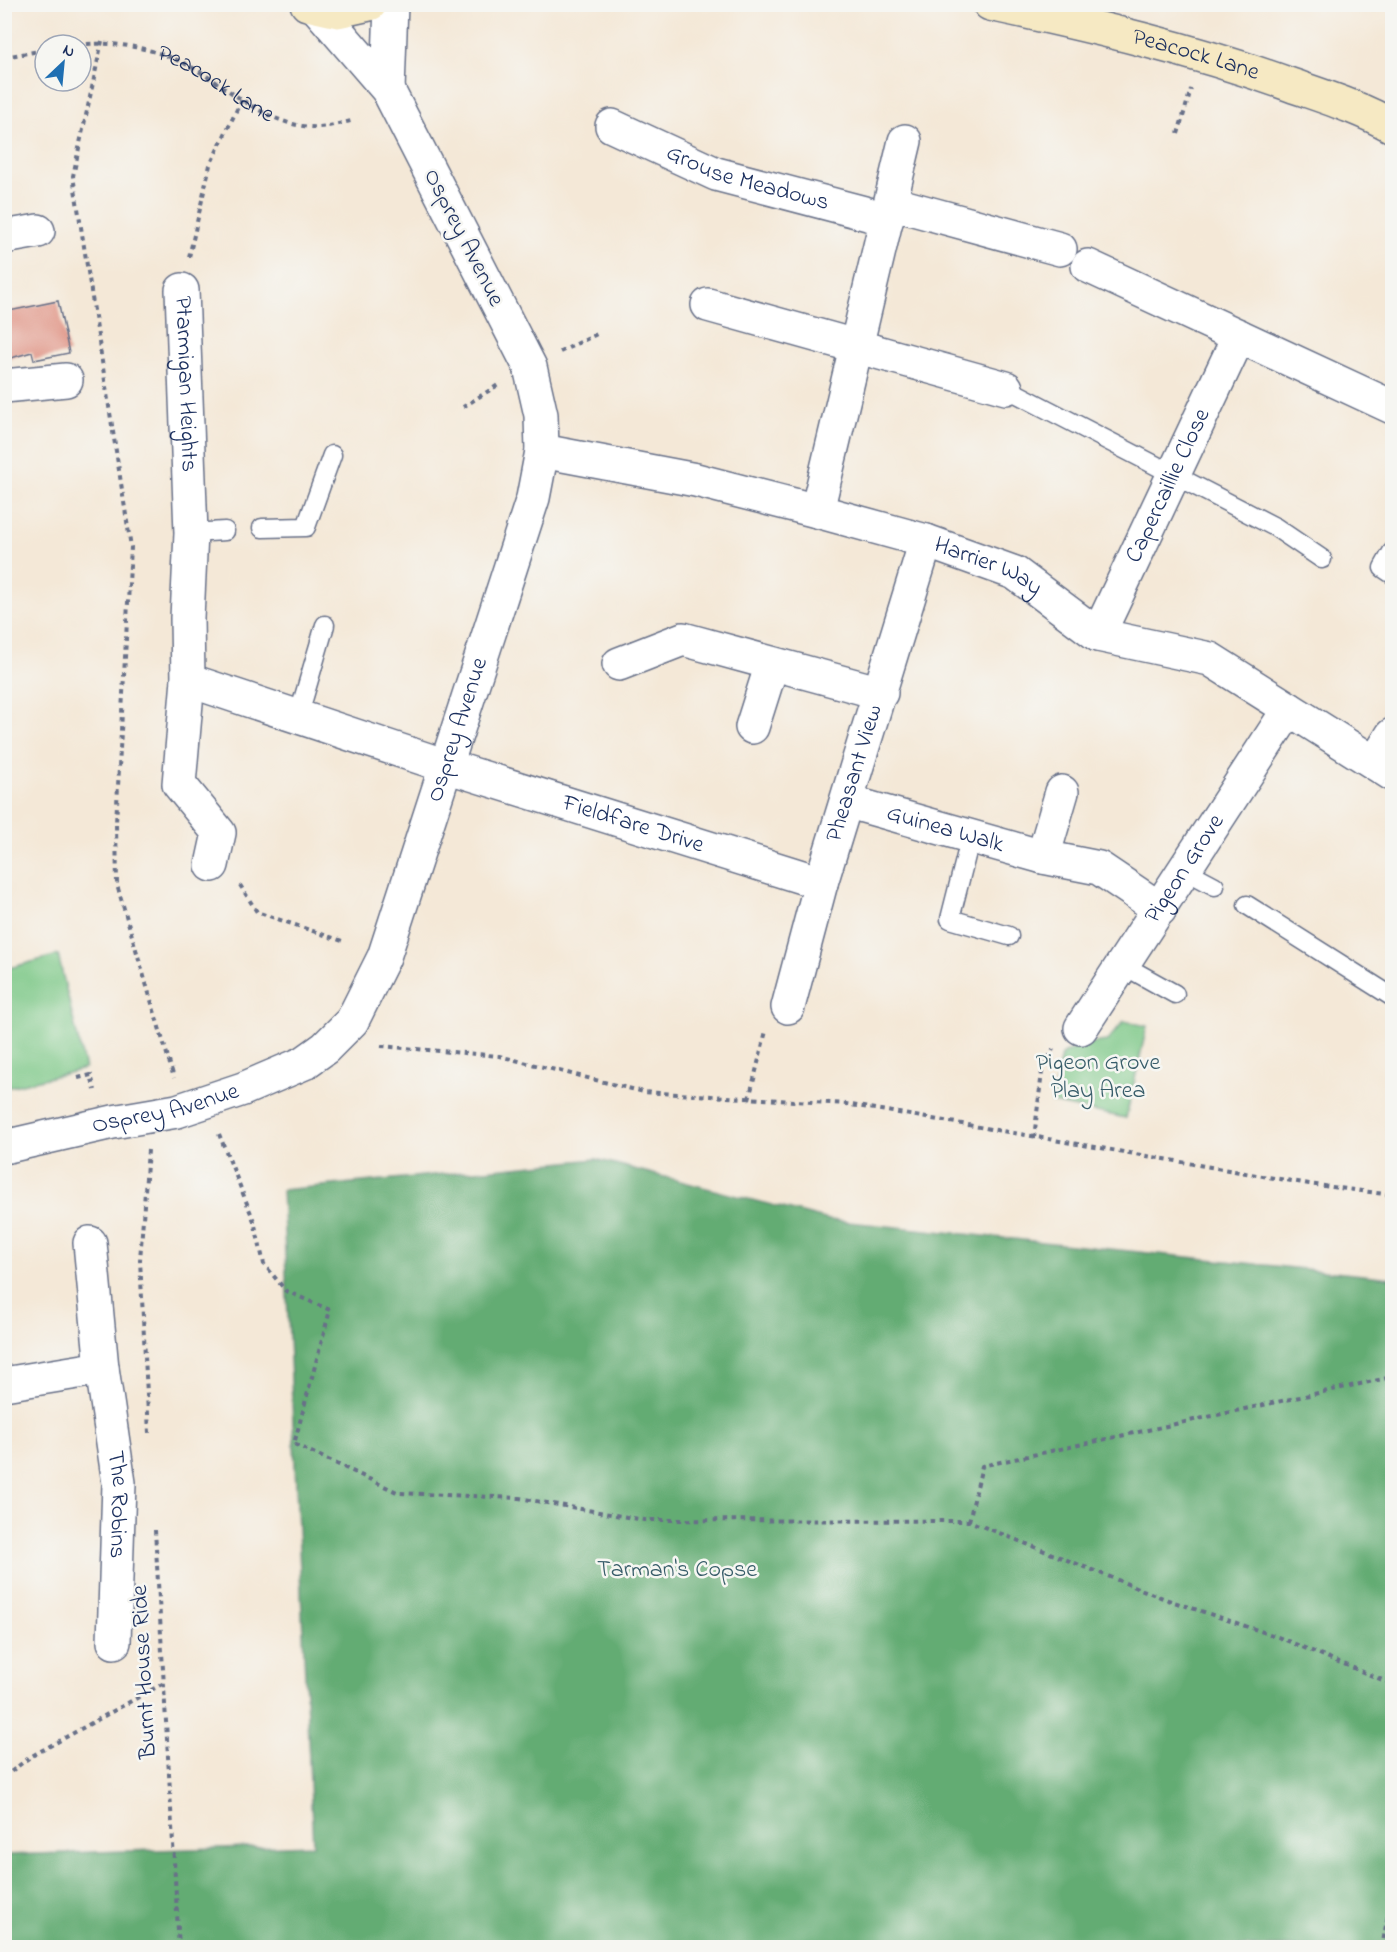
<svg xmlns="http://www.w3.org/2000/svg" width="1397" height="1952" font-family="'Indie Flower',sans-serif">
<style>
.green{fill:#7bc786;stroke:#4b7b72;stroke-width:1.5}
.forest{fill:#64ac73;stroke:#406e68;stroke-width:1.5}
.building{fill:#df8f80}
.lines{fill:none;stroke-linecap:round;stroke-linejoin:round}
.lane-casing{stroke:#677088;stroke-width:21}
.street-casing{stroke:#677088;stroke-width:36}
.secondary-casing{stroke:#677088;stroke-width:36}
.path{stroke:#677088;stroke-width:4;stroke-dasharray:4.5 4.5;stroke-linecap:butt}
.lane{stroke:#fff;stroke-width:18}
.street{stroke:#fff;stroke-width:33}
.secondary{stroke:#f6e9c3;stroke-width:33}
.labels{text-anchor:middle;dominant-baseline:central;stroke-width:5;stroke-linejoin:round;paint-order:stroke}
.street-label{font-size:24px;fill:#1b2f5e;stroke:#f6f6f2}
.park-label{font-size:24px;fill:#385d6a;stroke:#f6f6f2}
</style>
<rect width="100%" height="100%" fill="#f6f6f2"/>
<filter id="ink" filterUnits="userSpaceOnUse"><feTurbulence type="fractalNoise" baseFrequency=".0167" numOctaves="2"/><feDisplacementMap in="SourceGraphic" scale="12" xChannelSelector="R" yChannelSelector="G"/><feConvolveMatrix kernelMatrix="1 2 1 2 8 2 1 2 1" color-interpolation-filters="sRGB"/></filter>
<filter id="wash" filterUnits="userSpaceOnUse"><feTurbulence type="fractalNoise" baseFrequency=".008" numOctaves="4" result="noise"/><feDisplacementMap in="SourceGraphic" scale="24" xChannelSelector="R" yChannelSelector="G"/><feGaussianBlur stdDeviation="1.35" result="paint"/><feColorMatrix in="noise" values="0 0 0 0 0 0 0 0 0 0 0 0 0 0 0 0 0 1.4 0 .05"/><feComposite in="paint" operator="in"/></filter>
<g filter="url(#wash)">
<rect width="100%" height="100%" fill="#f4e8d7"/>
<g class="green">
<polygon points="58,955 85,1069 5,1088 5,969"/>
<polygon points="1124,1021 1147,1026 1126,1118 1052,1103 1061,1055 1084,1044 1107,1041"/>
</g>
<polygon class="forest" points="596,1159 829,1220 1392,1278 1392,1947 5,1947 5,1855 313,1845 282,1190"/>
<g id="blocks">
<polygon class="building" points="58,301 69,353 34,360 32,352 4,360 4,312"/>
</g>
</g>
<g filter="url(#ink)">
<use href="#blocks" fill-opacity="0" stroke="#677088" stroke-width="1.5"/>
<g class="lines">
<g class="lane-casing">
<g id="lane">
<polyline points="1006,388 1275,527 1322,559"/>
<polyline points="262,528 306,527 332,455"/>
<polyline points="191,533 225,531"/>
<polyline points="1392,552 1383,568 1392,574"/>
<polyline points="298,717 325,625"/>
<polyline points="971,836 950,919 1009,936"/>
<polyline points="1185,870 1215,886"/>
<polyline points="1247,905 1391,996"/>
<polyline points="1123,965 1175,994"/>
</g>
</g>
<g class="street-casing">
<g id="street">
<polyline points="388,90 391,4"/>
<path id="s2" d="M612 126 716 174 887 219"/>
<polyline points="891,203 1060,249"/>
<polyline points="4,237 38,231"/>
<polyline points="1088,266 1392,407"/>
<path id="s3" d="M182 290 191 533 187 618 188 680 179 784 219 833 212 865"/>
<polyline points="708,305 1006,388"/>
<polyline points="4,386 66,380"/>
<path id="s4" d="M542 451 696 480 817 511 926 541 1015 573 1098 635 1210 659 1392 774"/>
<polyline points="817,511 905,141"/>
<path id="s5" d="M1098 635 1239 336"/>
<polyline points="619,664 683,639 881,693"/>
<path id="s6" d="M188 680 446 766 821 883"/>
<polyline points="752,727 772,664"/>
<polyline points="1375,763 1392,735"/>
<path id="s7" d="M849 802 1043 857 1099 868 1160 909"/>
<polyline points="1043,857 1062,792"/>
<path id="s8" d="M788 1007 821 883 926 541"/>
<path id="s9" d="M1081 1028 1289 709"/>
<path id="s10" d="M4 1147 113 1122 177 1111 243 1089 304 1063 325 1048 352 1021 384 957 533 498 542 451 541 415 530 367 388 90 318 9"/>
<polyline points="90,1243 102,1368"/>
<path id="s11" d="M4 1384 102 1368 119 1483 114 1642"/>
</g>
</g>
<g class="secondary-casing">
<g id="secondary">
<polyline points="307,4 338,11 370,4"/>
<path id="s12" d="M990 4C1092 26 1192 49 1291 85 1325 97 1361 108 1392 126"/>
</g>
</g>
<g class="path">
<polyline points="102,41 73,176 131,547 116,823 117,885 174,1078"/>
<path id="s1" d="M78 45C115 40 160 49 193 68 231 89 264 123 310 127 324 128 338 124 351 121"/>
<polyline points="4,57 45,50"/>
<polyline points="1178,134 1191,89"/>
<polyline points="189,257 210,165 242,99"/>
<polyline points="560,352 599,333"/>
<polyline points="463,407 498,385"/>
<polyline points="240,885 257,912 345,942"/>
<polyline points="381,1046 499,1056 644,1092 846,1104 1309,1184 1392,1195"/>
<polyline points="78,1078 91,1075 95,1090"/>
<polyline points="749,1099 766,1031"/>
<polyline points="219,1134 254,1221 264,1264 286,1291 330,1310 294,1444 399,1493 519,1498 644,1520 969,1521 1168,1600 1278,1637 1392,1684"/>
<polyline points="1034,1138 1042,1072 1053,1049"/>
<polyline points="148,1150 140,1260 149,1433"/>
<polyline points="969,1521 982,1466 1392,1377"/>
<polyline points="155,1530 179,1948"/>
<polyline points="4,1777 30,1757 164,1683"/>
<polyline points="1382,1948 1392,1891"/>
</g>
<use href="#lane" class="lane"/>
<use href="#street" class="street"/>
<use href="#secondary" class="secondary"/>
</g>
</g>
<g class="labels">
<g class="street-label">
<text stroke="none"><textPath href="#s12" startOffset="212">Peacock Lane</textPath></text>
<text stroke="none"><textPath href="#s1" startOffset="147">Peacock Lane</textPath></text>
<text stroke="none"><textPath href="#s2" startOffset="146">Grouse Meadows</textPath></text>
<text transform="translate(463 238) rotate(63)">Osprey Avenue</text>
<text stroke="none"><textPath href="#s3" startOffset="94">Ptarmigan Heights</textPath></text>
<text stroke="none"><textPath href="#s5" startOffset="165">Capercaillie Close</textPath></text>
<text stroke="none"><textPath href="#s4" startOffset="462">Harrier Way</textPath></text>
<text stroke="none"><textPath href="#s10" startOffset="687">Osprey Avenue</textPath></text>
<text stroke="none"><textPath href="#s8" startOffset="243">Pheasant View</textPath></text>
<text stroke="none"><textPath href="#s6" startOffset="468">Fieldfare Drive</textPath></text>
<text stroke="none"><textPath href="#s7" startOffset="100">Guinea Walk</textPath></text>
<text stroke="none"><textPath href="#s9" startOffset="190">Pigeon Grove</textPath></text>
<text stroke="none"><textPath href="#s10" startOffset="166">Osprey Avenue</textPath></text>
<text stroke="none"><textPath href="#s11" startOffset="237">The Robins</textPath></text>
<text transform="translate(145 1672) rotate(-93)">Burnt House Ride</text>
</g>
<g class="park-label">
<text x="1098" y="1063">Pigeon Grove<tspan x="1098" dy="28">Play Area</tspan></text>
<text x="677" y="1570">Tarman's Copse</text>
</g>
</g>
<rect width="1397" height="1952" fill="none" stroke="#f6f6f2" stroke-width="24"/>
<g transform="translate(63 63) rotate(26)"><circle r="28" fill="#f6f6f2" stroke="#9ea6b7" stroke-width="1.5"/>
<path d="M0-4.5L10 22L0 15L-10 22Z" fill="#1f6fb2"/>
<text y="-9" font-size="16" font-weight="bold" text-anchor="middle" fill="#1b2f5e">N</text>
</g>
</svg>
